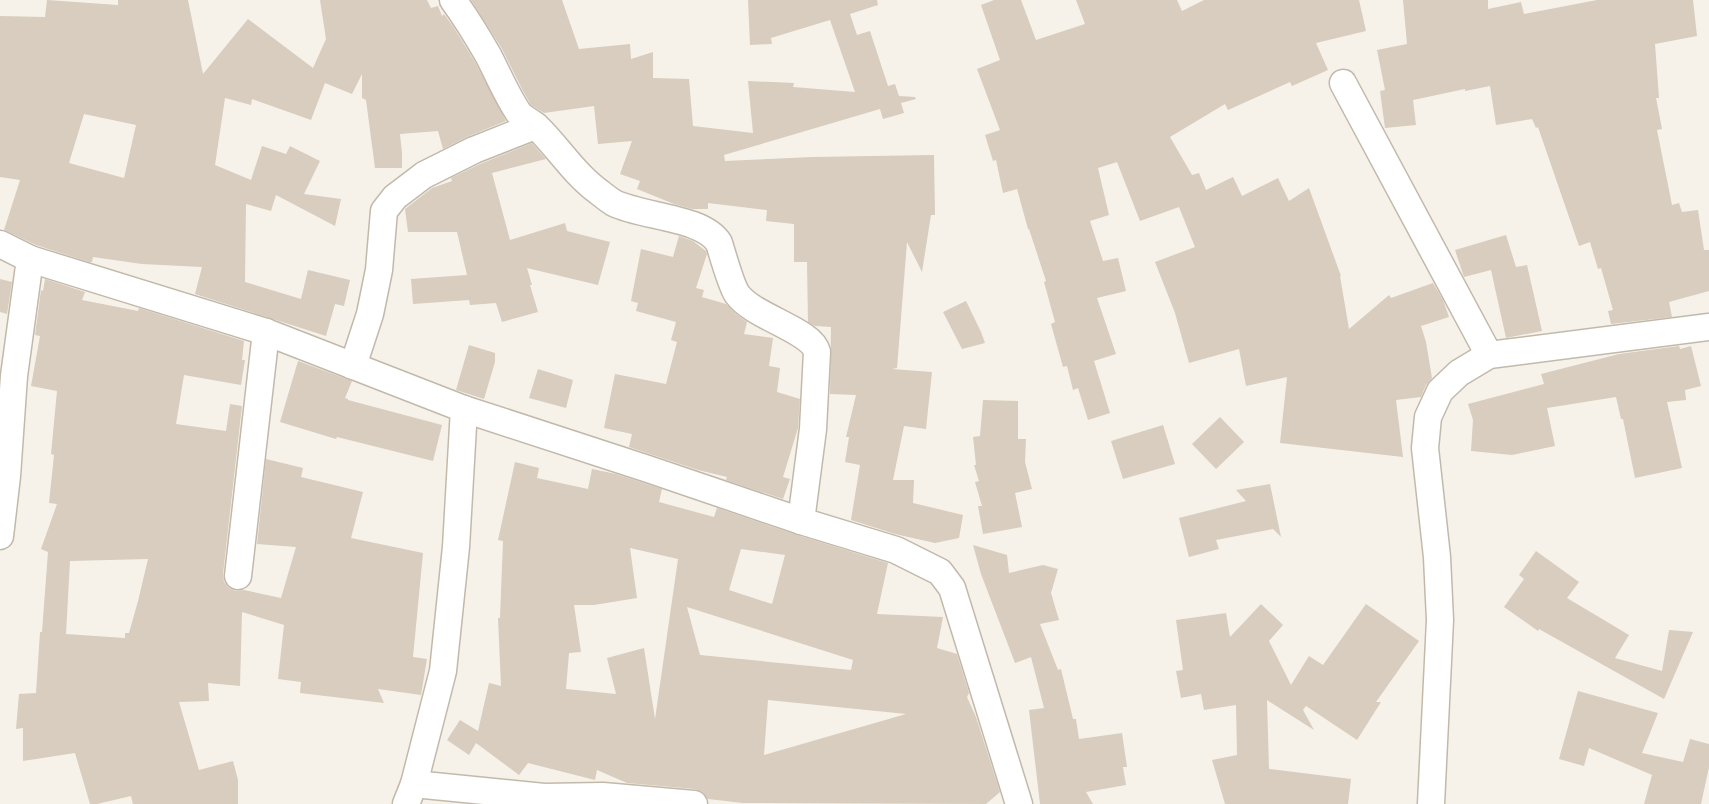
<svg xmlns="http://www.w3.org/2000/svg" width="1709" height="804" font-family="'Varela Round',sans-serif">
<style>
.building{fill:#d8cdbe;fill-rule:evenodd}
.lines{fill:none;stroke-linecap:round;stroke-linejoin:round}
.minor-casing{stroke:#c2b9ab;stroke-width:29}
.minor{stroke:#fff;stroke-width:26}
</style>
<rect width="100%" height="100%" fill="#f6f2e9"/>
<g class="building">
<path d="M47 0 118 5V0H188L203 74 248 19 313 68 326 39 320 0H427L431 8 438 6 442 16 444 14 454 28 475 62 506 121 469 136 443 149 438 131 400 134 402 153V168H375L366 100 362 98V74L352 94 325 83 311 120 252 99 251 105 225 98 215 165 251 180 262 146 286 154 290 146 320 161 304 194 341 199 335 226 276 195 271 211 246 204 245 282 301 299 308 270 350 280 344 306 335 304 326 336 195 294 202 267 142 264 93 257 92 262H89L36 245 4 230 20 180 0 177V16L45 17ZM84 114 136 125 124 178 69 163Z"/>
<polygon points="471,0 562,0 579,49 630,44 631,59 653,52 653,78 689,79 693,126 753,133 748,81 794,83 793,87 855,92 830,20 771,38 772,44 750,45 748,0 877,0 878,5 850,14 857,35 870,31 888,86 895,84 899,96 915,97 916,99 901,103 904,113 883,119 880,109 724,155 725,161 812,157 934,155 935,215 931,215 922,272 907,242 897,368 892,369 932,372 926,429 904,426 893,480 914,480 913,503 963,515 959,538 935,543 895,534 851,520 860,465 845,462 849,437 846,437 856,395 830,394 831,327 815,326 808,322 807,262 794,262 794,224 766,221 767,210 708,203 708,209 692,209 674,204 637,189 640,181 620,174 632,141 598,144 594,106 544,113 531,105 523,91 501,47"/>
<polygon points="994,0 1021,0 1036,40 1085,24 1076,0 1177,0 1182,11 1204,0 1359,0 1366,31 1316,43 1328,70 1292,86 1290,82 1228,110 1225,104 1170,137 1192,175 1199,173 1206,190 1233,177 1242,196 1278,178 1289,201 1309,188 1341,276 1340,276 1349,329 1389,295 1391,298 1433,283 1443,300 1449,317 1421,326 1426,342 1432,378 1426,385 1421,397 1396,400 1403,457 1280,443 1287,377 1246,386 1239,349 1189,363 1175,313 1155,262 1195,247 1179,207 1140,221 1117,162 1098,168 1109,215 1090,221 1103,261 1118,258 1126,291 1097,298 1116,354 1094,361 1110,413 1088,420 1078,388 1073,390 1067,366 1063,367 1051,324 1055,322 1044,282 1046,281 1029,229 1028,229 1017,189 1003,193 996,160 993,161 985,135 1000,130 977,69 1000,60 981,5"/>
<polygon points="1403,0 1488,0 1488,9 1521,2 1524,14 1597,0 1693,0 1697,36 1655,44 1659,98 1656,98 1662,129 1657,130 1672,205 1679,203 1682,212 1698,210 1704,250 1709,250 1709,291 1669,302 1672,317 1611,324 1608,311 1613,310 1601,268 1598,269 1590,242 1579,246 1538,127 1536,128 1532,119 1496,125 1490,86 1465,91 1465,89 1413,100 1416,125 1385,128 1380,91 1385,90 1377,50 1407,44"/>
<polygon points="532,143 546,159 492,173 510,240 565,223 567,231 610,242 598,285 527,268 532,285 530,285 538,312 502,322 496,303 470,305 469,300 413,304 411,279 467,275 457,232 408,232 405,209 432,188 452,181 451,178 480,164"/>
<polygon points="1506,235 1516,267 1527,265 1542,331 1506,338 1491,270 1464,277 1455,250"/>
<polygon points="679,236 693,241 706,251 707,254 696,288 704,290 702,297 726,304 736,314 747,322 744,334 773,338 769,366 780,368 777,392 800,399 798,428 783,477 790,479 783,499 726,480 727,477 698,470 629,447 632,434 604,428 615,374 666,384 677,342 671,340 676,322 636,311 638,303 631,301 641,249 673,257"/>
<polygon points="0,279 12,282 7,314 0,312"/>
<path d="M45 279 85 292 82 300 138 311 139 308 244 341 242 360H245L241 385 184 375 176 424 226 431 230 404 242 406 223 574 224 582 229 588 236 591 244 590 281 598 296 547 257 544 266 459 303 468 301 477 363 492 351 538 423 553 413 657 427 659 421 695 378 689 384 703 300 693 301 682 278 679 284 625 242 612 240 686 208 683 209 701 179 702 199 770 233 761 238 780V804H133L131 796 97 804H90L75 753 23 761V728L16 729 19 694 36 693 40 632H42L48 552 41 549 57 504 49 503 54 455 51 454 57 391 31 386 40 336 35 335 41 290 43 291ZM148 559 138 601 129 633H125V638L66 634 70 561Z"/>
<polygon points="966,301 981,332 985,343 962,349 943,312"/>
<polygon points="469,345 495,353 495,362 484,399 456,390"/>
<polygon points="1679,346 1680,349 1691,346 1701,386 1685,390 1686,400 1667,402 1682,468 1635,478 1623,419 1621,419 1616,397 1547,408 1555,446 1512,455 1471,451 1473,420 1468,404 1544,384 1541,374 1619,354"/>
<polygon points="298,361 352,381 345,398 348,399 348,400 442,425 433,461 337,437 336,439 280,422"/>
<polygon points="538,369 573,380 566,408 529,398"/>
<polygon points="983,400 1018,401 1018,439 1026,439 1025,462 1032,489 1015,493 1022,527 983,534 978,506 982,506 975,482 979,481 974,465 976,465 973,437 980,436"/>
<polygon points="1220,417 1244,442 1216,469 1192,444"/>
<polygon points="1163,425 1175,464 1123,479 1111,441"/>
<path d="M515 462 539 468 537 478 588 489 592 469 616 474 662 489 659 502 714 517 717 508 797 535 888 563 877 614 943 617 937 648 957 654 969 693 967 697 976 717 1000 792 986 804 743 803 708 799 703 792 695 789 627 783 597 770 595 780 528 763 519 775 476 743 469 755 447 740 460 720 478 731 489 683 501 686 498 618H500L503 541 498 540ZM630 548 678 559 655 719 644 648 607 658 616 694 566 689 569 653 581 652 574 605H594L637 598ZM741 549 785 555 772 604 729 590ZM687 607 853 660 851 670 700 655ZM768 700 906 714 764 755Z"/>
<polygon points="1270,484 1281,537 1273,529 1216,540 1219,549 1189,557 1179,518 1246,501 1236,490"/>
<polygon points="973,545 1007,555 1009,573 1043,565 1058,569 1051,593 1059,620 1040,624 1058,670 1061,669 1073,719 1076,719 1079,739 1122,733 1127,767 1123,767 1126,785 1086,792 1093,804 1040,804 1029,710 1044,708 1031,657 1015,663 981,574"/>
<polygon points="1536,551 1579,582 1567,598 1629,635 1615,658 1662,671 1669,630 1693,632 1664,699 1539,629 1538,631 1504,607 1524,579 1519,575"/>
<polygon points="1261,604 1283,625 1269,641 1291,685 1309,656 1323,665 1366,604 1419,641 1376,702 1381,702 1357,740 1306,706 1303,710 1314,730 1267,700 1269,769 1351,779 1348,804 1225,804 1212,760 1237,755 1236,705 1204,710 1201,694 1181,698 1176,671 1183,670 1176,620 1226,613 1230,637"/>
<polygon points="1578,691 1658,713 1642,753 1683,762 1690,739 1709,744 1709,767 1701,804 1644,804 1652,775 1589,748 1584,766 1559,759"/>
</g>
<g class="lines">
<g class="minor-casing">
<g id="minor">
<path d="M453 0C466 18 477 36 488 55 498 74 506 94 518 112 522 118 530 121 536 126 558 147 574 174 599 192 604 196 609 200 614 203 642 217 703 217 719 243 723 256 731 285 737 294 753 317 812 330 817 352L813 429 801 521"/>
<polyline points="1343,83 1489,355"/>
<polyline points="0,244 30,259 266,332 464,409 648,469 801,521 896,550 940,572 952,588 1019,804"/>
<polyline points="353,366 370,314 379,270 384,211 395,197 424,175 474,150 535,126"/>
<polyline points="0,536 7,476 14,376 30,259"/>
<polyline points="238,576 266,332"/>
<polyline points="414,784 544,797 603,796 694,804"/>
<polyline points="406,804 414,784 443,671 456,547 464,409"/>
<polyline points="1431,804 1440,620 1437,557 1425,448 1428,417 1440,391 1459,373 1489,355 1709,327"/>
</g>
</g>
<use href="#minor" class="minor"/>
</g>
</svg>
